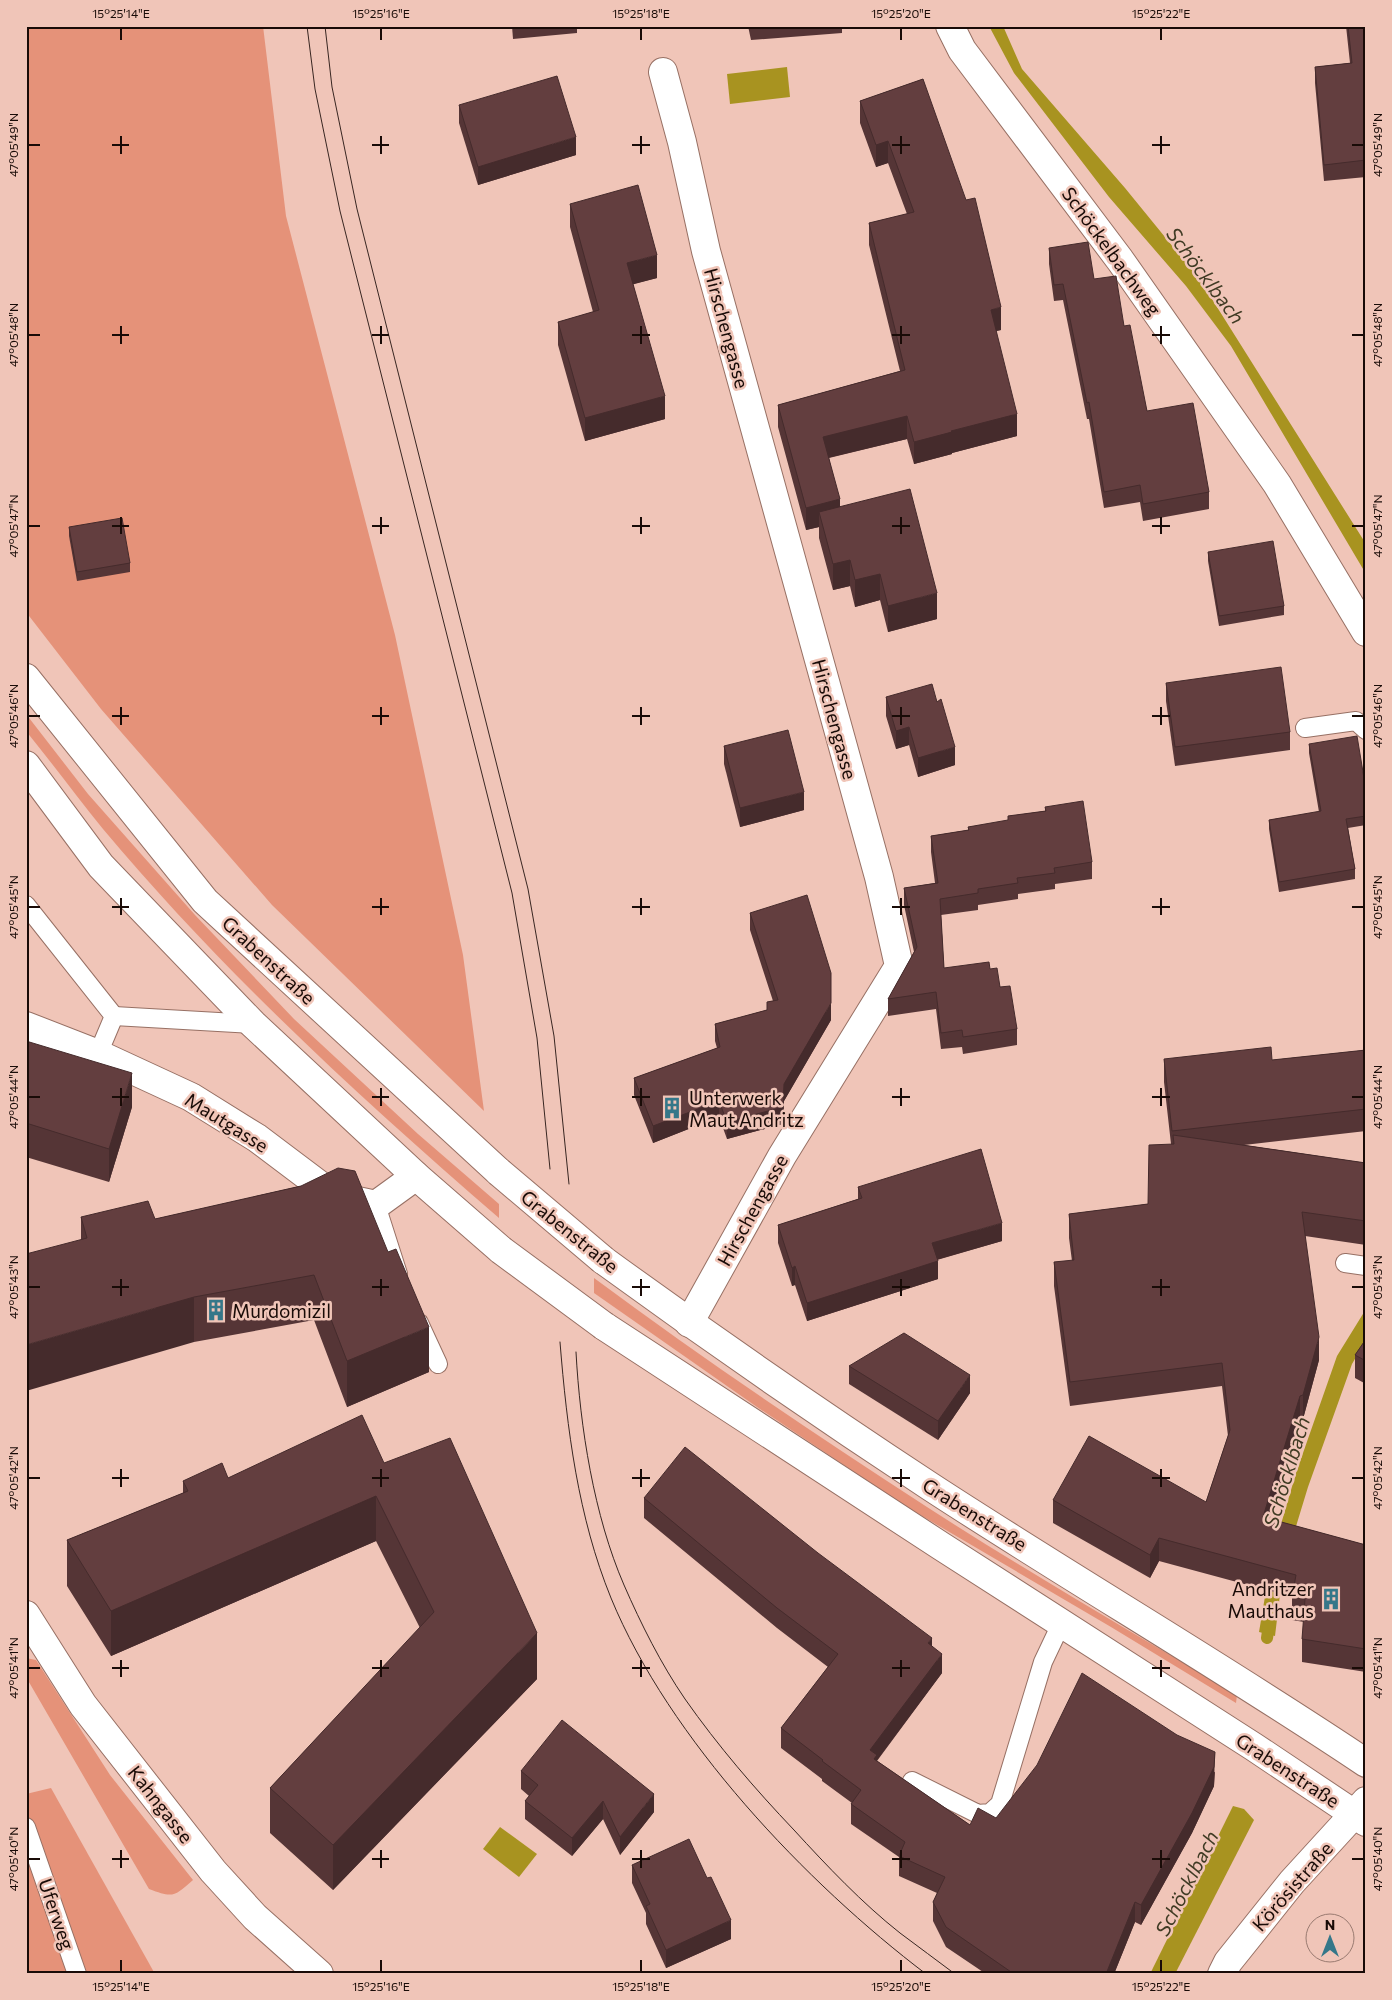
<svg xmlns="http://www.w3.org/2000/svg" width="1392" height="2000" font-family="Commissioner,sans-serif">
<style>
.green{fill:#e59279}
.water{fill:#a89320}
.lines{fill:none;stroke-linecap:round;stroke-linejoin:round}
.stream{stroke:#a89320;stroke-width:12}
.lane-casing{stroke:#977064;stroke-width:20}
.street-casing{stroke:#977064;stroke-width:30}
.secondary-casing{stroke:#977064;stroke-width:30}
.primary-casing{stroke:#977064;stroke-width:30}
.lane{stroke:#fff;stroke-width:18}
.street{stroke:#fff;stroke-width:28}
.secondary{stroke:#fff;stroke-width:28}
.primary{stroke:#fff;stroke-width:28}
.tram{stroke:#382621;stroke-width:1}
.primary-bridge-casing{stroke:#977064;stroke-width:30;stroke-linecap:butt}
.primary-bridge{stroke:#fff;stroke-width:28}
.wall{fill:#553536}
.shaded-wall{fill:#452b2c}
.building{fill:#633e3f;stroke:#452b2c}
.ticks{fill:none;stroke:#190b07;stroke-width:2}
.labels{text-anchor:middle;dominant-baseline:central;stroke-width:5;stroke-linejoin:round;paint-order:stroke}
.street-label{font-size:19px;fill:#190b07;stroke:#f0c5b8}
.poi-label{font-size:19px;fill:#190b07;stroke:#f0c5b8;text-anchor:start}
.water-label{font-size:20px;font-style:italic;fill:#403b24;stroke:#f0c5b8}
.neatline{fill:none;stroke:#190b07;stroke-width:2}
.ticks-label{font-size:12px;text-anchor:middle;fill:#190b07}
</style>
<rect width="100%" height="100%" fill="#f0c5b8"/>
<g class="green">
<polygon points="26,26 263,26 286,216 395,635 463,955 484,1111 272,905 101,709 26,612"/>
<path d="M26 714 88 794 195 915 294 1019 418 1134 499 1204V1218C359 1097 222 971 103 829 77 797 52 763 26 731Z"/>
<path d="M594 1278C702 1358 814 1434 927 1507 1029 1573 1134 1633 1237 1695L1236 1703 1111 1627 905 1506 757 1407 594 1293Z"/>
<path d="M26 1658 36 1660 110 1775 193 1880C174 1897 173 1898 149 1889L26 1677Z"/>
<polygon points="51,1788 155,1974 26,1974 26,1794"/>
</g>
<g class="water">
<polygon points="989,26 1003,26 1022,69 1125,188 1200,280 1366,544 1366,574 1231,346 1186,286 1109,197 1014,73"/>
<polygon points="787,67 790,97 730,104 727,74"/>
<polygon points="1366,1309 1366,1340 1352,1364 1308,1487 1283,1569 1275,1636 1259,1632 1272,1555 1296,1473 1337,1356"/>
<polygon points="1233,1806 1244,1809 1254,1820 1175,1974 1150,1974"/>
<polygon points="500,1827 537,1854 519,1877 483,1849"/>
</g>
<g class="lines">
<polyline class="stream" points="1267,1638 1270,1618"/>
<g class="lane-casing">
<g id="lane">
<polyline points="1305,728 1356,721 1366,730"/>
<polyline points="26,905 114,1016 98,1054"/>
<polyline points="114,1016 253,1024"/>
<polyline points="376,1205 398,1274"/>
<polyline points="1345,1263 1366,1266"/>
<polyline points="419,1323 438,1364"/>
<polyline points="912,1781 978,1814 990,1813 1000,1804 1043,1662 1061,1624"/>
<polyline points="26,1827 77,1974"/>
</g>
</g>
<g class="street-casing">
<g id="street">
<polyline points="950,26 962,50 1120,260 1277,484 1366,632"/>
<polyline points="663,72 682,142 706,251 879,877 899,966 782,1156 689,1323"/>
<polyline points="26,1026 98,1054 191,1097 257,1138 334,1196 376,1205 416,1176"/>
<polyline points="26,1615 83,1705 213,1871 255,1917 319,1974"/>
</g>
</g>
<g class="secondary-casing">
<polyline id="secondary" points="1222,1974 1228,1962 1292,1882 1366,1801"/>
</g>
<g class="primary-casing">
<g id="primary">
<polyline points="26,678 205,901 499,1172"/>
<polyline points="26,765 101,866 253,1024 416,1176 501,1250"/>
<path d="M603 1260C710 1338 820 1414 931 1487 1075 1581 1223 1667 1366 1763"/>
<polyline points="604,1326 941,1546 1254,1747 1366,1822"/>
</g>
</g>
<use href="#lane" class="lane"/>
<use href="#street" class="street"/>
<use href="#secondary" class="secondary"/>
<use href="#primary" class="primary"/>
<g class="tram">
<polyline points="307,26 315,89 340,211 512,893 537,1038 550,1169"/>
<polyline points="325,26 332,87 357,209 528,889 554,1036 569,1184"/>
<path d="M560 1342C567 1429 578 1517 611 1598 669 1739 806 1883 926 1974"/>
<path d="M576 1352C580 1427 594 1516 624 1585 641 1624 661 1664 685 1699 718 1746 755 1789 794 1830 827 1866 862 1903 900 1933 918 1947 937 1960 955 1974"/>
</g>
<g class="primary-bridge-casing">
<g id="primary-bridge">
<polyline points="499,1172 603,1260"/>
<polyline points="501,1250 604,1326"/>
</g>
</g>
<use href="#primary-bridge" class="primary-bridge"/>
</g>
<g class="wall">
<polygon points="512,26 577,26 577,33 513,39"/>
<polygon points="748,26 842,26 842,33 751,40"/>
<polygon points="1346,26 1366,26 1366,177 1324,181 1315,83 1315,67 1350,63"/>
<polygon points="923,79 1001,330 996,331 1017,436 952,453 952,454 914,464 907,439 829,458 840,507 937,619 888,632 880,600 855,607 850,586 833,590 819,538 819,527 806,530 778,427 778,405 900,371 869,245 869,223 907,214 888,163 876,167 860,123 860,101"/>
<polygon points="459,105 576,155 478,185 459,123"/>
<polygon points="570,204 657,278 633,284 665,419 585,441 558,345 558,322 593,312 570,227"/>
<polygon points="1049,248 1094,279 1124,326 1147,411 1209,492 1209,509 1143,521 1140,502 1104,508 1089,419 1087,419 1063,300 1054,301 1049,264"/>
<polygon points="69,527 130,563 130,572 77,581 69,536"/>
<polygon points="1208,552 1284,606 1284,615 1219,626 1208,561"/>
<polygon points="1166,683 1290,732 1290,750 1175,766 1166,701"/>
<polygon points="886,697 955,765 918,777 909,745 896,749 886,716"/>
<polygon points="1309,744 1364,778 1366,778 1366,825 1348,828 1355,869 1355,879 1279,892 1269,829 1269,820 1319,812 1309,753"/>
<polygon points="724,746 804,810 740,827 724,764"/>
<polygon points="1045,807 1092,862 1092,879 1055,884 1055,889 1018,894 1018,899 978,905 978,910 941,915 944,968 990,969 1000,987 1017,1029 1017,1045 963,1054 962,1047 941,1049 936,1009 888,1016 888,999 914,952 904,905 904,888 935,883 931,852 931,836 968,830 968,827 1008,821 1008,816 1045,811"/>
<polygon points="750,913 831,1020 784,1101 783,1124 727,1139 719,1117 653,1143 634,1095 634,1078 717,1048 715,1041 715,1024 767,1010 767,1002 773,1001 750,930"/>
<polygon points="26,1041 132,1107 109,1182 26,1157"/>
<polygon points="1366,1050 1366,1131 1244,1145 1366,1163 1366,1245 1305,1236 1319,1360 1303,1419 1300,1419 1270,1519 1366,1545 1366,1672 1302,1662 1302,1639 1304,1622 1292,1620 1292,1597 1159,1561 1150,1578 1053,1523 1053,1500 1206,1502 1228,1436 1222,1386 1070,1406 1054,1286 1054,1262 1072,1261 1069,1238 1069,1214 1148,1204 1171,1144 1164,1082 1164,1059 1272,1060"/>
<polygon points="301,1186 429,1372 347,1407 314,1320 194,1342 81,1239 81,1217 155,1219"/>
<polygon points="858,1187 1002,1241 937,1260 938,1279 807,1321 795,1285 792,1286 778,1243 778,1225 858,1199"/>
<polygon points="1366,1339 1366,1384 1355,1378 1355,1355"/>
<polygon points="849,1366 970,1393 938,1440 849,1384"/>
<polygon points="384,1463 537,1679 333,1890 270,1833 270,1788 420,1628 376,1541 111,1656 67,1586 67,1540 183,1493 183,1481 228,1478"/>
<polygon points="644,1498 932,1646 942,1673 877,1761 970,1825 996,1818 1215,1772 1214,1786 1192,1833 1141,1925 1135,1922 1114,1974 986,1974 946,1947 933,1921 933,1902 937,1893 899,1876 899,1857 851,1824 851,1804 852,1803 822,1781 822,1779 781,1748 781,1728 828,1667 777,1628 644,1518"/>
<polygon points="521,1771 654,1812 620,1855 603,1819 572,1856 525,1819 525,1801 529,1796 521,1789"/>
<polygon points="632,1865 707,1878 731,1939 666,1968 646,1924 646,1913 632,1883"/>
</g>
<g class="shaded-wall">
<polygon points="576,137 576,155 478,185 478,167"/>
<polygon points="888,141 888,163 876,167 876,145"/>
<polygon points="657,255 657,278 627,286 627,263"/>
<polygon points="1001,307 1001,330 991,332 991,310"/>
<polygon points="665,396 665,419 585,441 585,418"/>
<polygon points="1017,414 1017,436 952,453 952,454 914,464 914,442 951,431"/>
<polygon points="907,416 907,439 823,459 823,437"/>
<polygon points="840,499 840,521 819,512 819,527 806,530 806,508"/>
<polygon points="850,560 850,586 833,590 833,564"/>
<polygon points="880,574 880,600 855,607 855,580"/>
<polygon points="937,593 937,619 888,632 888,606"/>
<polygon points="909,727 909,745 896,749 896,731"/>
<polygon points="955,747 955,765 918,777 918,758"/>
<polygon points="804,792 804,810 740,827 740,808"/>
<polygon points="831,1003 831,1020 784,1101 783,1124 727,1139 727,1122 784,1084"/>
<polygon points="132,1073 132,1107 109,1182 109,1149"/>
<polygon points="719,1101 719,1117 653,1143 653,1126"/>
<polygon points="1002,1223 1002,1241 932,1261 932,1243"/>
<polygon points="938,1261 938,1279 807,1321 807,1303"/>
<polygon points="795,1266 795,1285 792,1286 792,1268"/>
<polygon points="194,1297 194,1342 26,1391 26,1345"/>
<polygon points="429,1327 429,1372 347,1407 347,1361"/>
<polygon points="1319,1337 1319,1360 1303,1419 1303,1395"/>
<polygon points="970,1375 970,1393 938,1440 938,1421"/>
<polygon points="1300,1396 1300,1419 1263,1540 1263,1517"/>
<polygon points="376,1496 376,1541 111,1656 111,1611"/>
<polygon points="1159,1538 1159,1561 1150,1578 1150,1555"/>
<polygon points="537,1633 537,1679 333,1890 333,1845"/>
<polygon points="932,1638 932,1658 928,1643"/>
<polygon points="942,1654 942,1673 877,1760 877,1775 870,1750"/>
<polygon points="1215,1752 1214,1786 1192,1833 1141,1925 1141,1905"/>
<polygon points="654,1794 654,1812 620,1855 620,1837"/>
<polygon points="603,1801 603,1819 572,1856 572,1838"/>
<polygon points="1135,1902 1135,1922 1114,1974 1106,1974"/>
<polygon points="731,1920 731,1939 666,1968 666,1950"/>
</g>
<g class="building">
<polygon points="1348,26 1366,26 1366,160 1324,165 1315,67 1352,63"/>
<polygon points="557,76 576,137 478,167 459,105"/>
<polygon points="923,79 966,200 975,198 1001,307 991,310 1017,414 951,431 952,432 914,442 907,416 823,437 840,499 806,508 778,405 905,370 869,223 914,212 888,141 876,145 860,101"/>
<polygon points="638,185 657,255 627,263 665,396 585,418 558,322 599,310 570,204"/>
<polygon points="1088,242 1094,279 1116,276 1124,326 1130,325 1147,411 1193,403 1209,492 1143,504 1140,485 1104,492 1089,402 1087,403 1063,284 1054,285 1049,248"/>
<polygon points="910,489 937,593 888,606 880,574 855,580 850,560 833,564 819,512"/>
<polygon points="122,518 130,563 77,572 69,527"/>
<polygon points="1273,541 1284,606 1219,616 1208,552"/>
<polygon points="1281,667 1290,732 1175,747 1166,683"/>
<polygon points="932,684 937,702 941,699 955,747 918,758 909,727 896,731 886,697"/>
<polygon points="788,730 804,792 740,808 724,746"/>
<polygon points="1357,736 1364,778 1366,778 1366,816 1346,819 1355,869 1279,882 1269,820 1321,811 1309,744"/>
<polygon points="1083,801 1092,862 1054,868 1055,873 1017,878 1018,883 978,889 978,893 940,899 944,968 989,962 990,969 997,968 1000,987 1010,986 1017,1029 963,1037 962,1030 941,1033 936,992 888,999 917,947 904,888 938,883 931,836 969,830 968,827 1008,820 1008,816 1046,811 1045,807"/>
<polygon points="807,895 831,973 831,1003 784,1084 783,1107 727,1122 719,1101 653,1126 634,1078 720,1047 715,1024 767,1010 767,1002 778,1000 750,913"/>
<polygon points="26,1041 132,1073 109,1149 26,1123"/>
<polygon points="1271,1047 1272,1060 1366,1050 1366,1109 1172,1131 1164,1059"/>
<polygon points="1173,1135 1366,1163 1366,1221 1302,1212 1319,1337 1303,1395 1300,1396 1263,1517 1366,1545 1366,1649 1302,1639 1305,1599 1292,1597 1296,1575 1159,1538 1150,1555 1053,1500 1089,1436 1206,1502 1230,1430 1222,1363 1070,1382 1054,1262 1074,1260 1069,1214 1148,1204 1149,1145 1174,1144"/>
<polygon points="981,1149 1002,1223 932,1243 938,1261 807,1303 795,1266 792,1268 778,1225 862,1198 858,1187"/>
<polygon points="338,1168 355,1171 388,1252 396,1249 429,1327 347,1361 314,1275 194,1297 26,1345 26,1254 87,1238 81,1217 148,1201 155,1219 301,1186"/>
<polygon points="904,1333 970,1375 938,1421 849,1366"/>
<polygon points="1366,1339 1366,1361 1355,1355"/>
<polygon points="362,1415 384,1463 450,1438 537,1633 333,1845 270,1788 434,1612 376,1496 111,1611 67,1540 188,1491 183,1481 222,1463 228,1478"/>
<polygon points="685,1447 818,1553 932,1638 928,1643 942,1654 870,1750 877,1755 874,1759 970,1825 978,1808 996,1818 1037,1765 1082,1673 1177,1735 1215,1752 1214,1767 1192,1813 1141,1905 1135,1902 1106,1974 1014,1974 946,1927 933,1902 945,1877 899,1856 905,1842 851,1804 861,1790 822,1761 823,1760 781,1728 838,1654 777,1608 644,1498"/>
<polygon points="562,1720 654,1794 620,1837 603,1801 572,1838 525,1801 538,1785 521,1771"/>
<polygon points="689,1839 707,1878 711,1877 731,1920 666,1950 646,1906 650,1904 632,1865"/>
</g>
<path class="ticks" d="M121 28V40M381 28V40M641 28V40M901 28V40M1161 28V40M121 136V154M381 136V154M641 136V154M901 136V154M1161 136V154M28 145H40M112 145H129M372 145H389M632 145H650M892 145H910M1152 145H1170M1352 145H1364M121 326V344M381 326V344M641 326V344M901 326V344M1161 326V344M28 335H40M112 335H129M372 335H389M632 335H650M892 335H910M1152 335H1170M1352 335H1364M121 517V534M381 517V534M641 517V534M901 517V534M1161 517V534M28 526H40M112 526H129M372 526H389M632 526H650M892 526H910M1152 526H1170M1352 526H1364M121 707V725M381 707V725M641 707V725M901 707V725M1161 707V725M28 716H40M112 716H129M372 716H389M632 716H650M892 716H910M1152 716H1170M1352 716H1364M121 898V915M381 898V915M641 898V915M901 898V915M1161 898V915M28 907H40M112 907H129M372 907H389M632 907H650M892 907H910M1152 907H1170M1352 907H1364M121 1088V1106M381 1088V1106M641 1088V1106M901 1088V1106M1161 1088V1106M28 1097H40M112 1097H129M372 1097H389M632 1097H650M892 1097H910M1152 1097H1170M1352 1097H1364M121 1279V1296M381 1279V1296M641 1279V1296M901 1279V1296M1161 1279V1296M28 1287H40M112 1287H129M372 1287H389M632 1287H650M892 1287H910M1152 1287H1170M1352 1287H1364M121 1469V1487M381 1469V1487M641 1469V1487M901 1469V1487M1161 1469V1487M28 1478H40M112 1478H129M372 1478H389M632 1478H650M892 1478H910M1152 1478H1170M1352 1478H1364M121 1660V1677M381 1660V1677M641 1660V1677M901 1660V1677M1161 1660V1677M28 1668H40M112 1668H129M372 1668H389M632 1668H650M892 1668H910M1152 1668H1170M1352 1668H1364M121 1850V1868M381 1850V1868M641 1850V1868M901 1850V1868M1161 1850V1868M28 1859H40M112 1859H129M372 1859H389M632 1859H650M892 1859H910M1152 1859H1170M1352 1859H1364M121 1960V1972M381 1960V1972M641 1960V1972M901 1960V1972M1161 1960V1972"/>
<defs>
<g id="building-bare" transform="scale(1.725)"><path d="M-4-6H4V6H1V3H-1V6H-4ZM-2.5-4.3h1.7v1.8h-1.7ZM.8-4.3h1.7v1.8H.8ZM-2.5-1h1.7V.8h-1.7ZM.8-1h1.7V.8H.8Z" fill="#357789" stroke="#f0c5b8" stroke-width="2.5" paint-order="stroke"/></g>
</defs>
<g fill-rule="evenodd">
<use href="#building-bare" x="672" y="1108"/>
<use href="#building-bare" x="216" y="1310"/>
<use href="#building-bare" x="1331" y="1599"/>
</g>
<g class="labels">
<g class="street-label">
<text transform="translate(1112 251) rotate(54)">Schöckelbachweg</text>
<text transform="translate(727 328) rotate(75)">Hirschengasse</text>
<text transform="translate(835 719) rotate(75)">Hirschengasse</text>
<text transform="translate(269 960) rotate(43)">Grabenstraße</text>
<text transform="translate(227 1122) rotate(32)">Mautgasse</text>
<text transform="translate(752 1210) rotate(-61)">Hirschengasse</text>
<text transform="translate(570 1231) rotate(39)">Grabenstraße</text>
<text transform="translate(975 1514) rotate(32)">Grabenstraße</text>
<text transform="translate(1288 1770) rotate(33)">Grabenstraße</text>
<text transform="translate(161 1804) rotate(52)">Kahngasse</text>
<text transform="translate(1292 1886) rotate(-49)">Körösistraße</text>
<text transform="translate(57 1914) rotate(71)">Uferweg</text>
</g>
<g class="poi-label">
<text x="689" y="1097">Unterwerk<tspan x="689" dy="22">Maut Andritz</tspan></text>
<text x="232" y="1310">Murdomizil</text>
<text x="1314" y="1588" text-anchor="end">Andritzer<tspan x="1314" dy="22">Mauthaus</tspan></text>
</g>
<g class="water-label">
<text transform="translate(1206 275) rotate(53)">Schöcklbach</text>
<text transform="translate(1286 1472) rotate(-73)">Schöcklbach</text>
<text transform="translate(1186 1883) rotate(-63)">Schöcklbach</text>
</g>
</g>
<rect width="1392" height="2000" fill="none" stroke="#f0c5b8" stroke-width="55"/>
<g transform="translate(1330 1938)"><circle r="24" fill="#f0c5b8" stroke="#9a7b71"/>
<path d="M0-4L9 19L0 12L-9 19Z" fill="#357789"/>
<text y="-8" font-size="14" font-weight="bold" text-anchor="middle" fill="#190b07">N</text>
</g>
<rect x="28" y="28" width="1336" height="1944" class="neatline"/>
<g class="ticks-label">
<text x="121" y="18">15°25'14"E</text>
<text x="381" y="18">15°25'16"E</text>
<text x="641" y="18">15°25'18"E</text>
<text x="901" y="18">15°25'20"E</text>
<text x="1161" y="18">15°25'22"E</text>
<text transform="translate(14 145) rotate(-90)" y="4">47°05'49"N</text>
<text transform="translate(1378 145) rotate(-90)" y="4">47°05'49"N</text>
<text transform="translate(14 335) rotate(-90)" y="4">47°05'48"N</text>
<text transform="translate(1378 335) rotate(-90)" y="4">47°05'48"N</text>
<text transform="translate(14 526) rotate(-90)" y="4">47°05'47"N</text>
<text transform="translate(1378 526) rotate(-90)" y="4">47°05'47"N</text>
<text transform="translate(14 716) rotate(-90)" y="4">47°05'46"N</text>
<text transform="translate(1378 716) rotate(-90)" y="4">47°05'46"N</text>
<text transform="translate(14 907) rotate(-90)" y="4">47°05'45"N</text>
<text transform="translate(1378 907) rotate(-90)" y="4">47°05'45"N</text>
<text transform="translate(14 1097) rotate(-90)" y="4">47°05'44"N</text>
<text transform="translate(1378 1097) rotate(-90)" y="4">47°05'44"N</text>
<text transform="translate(14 1287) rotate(-90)" y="4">47°05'43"N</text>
<text transform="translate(1378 1287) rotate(-90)" y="4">47°05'43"N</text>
<text transform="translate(14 1478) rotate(-90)" y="4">47°05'42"N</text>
<text transform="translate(1378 1478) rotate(-90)" y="4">47°05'42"N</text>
<text transform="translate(14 1668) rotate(-90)" y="4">47°05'41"N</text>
<text transform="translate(1378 1668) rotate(-90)" y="4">47°05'41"N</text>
<text transform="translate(14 1859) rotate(-90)" y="4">47°05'40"N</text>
<text transform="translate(1378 1859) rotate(-90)" y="4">47°05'40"N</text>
<text x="121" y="1991">15°25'14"E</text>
<text x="381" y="1991">15°25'16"E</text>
<text x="641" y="1991">15°25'18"E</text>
<text x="901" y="1991">15°25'20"E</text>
<text x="1161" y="1991">15°25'22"E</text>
</g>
</svg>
